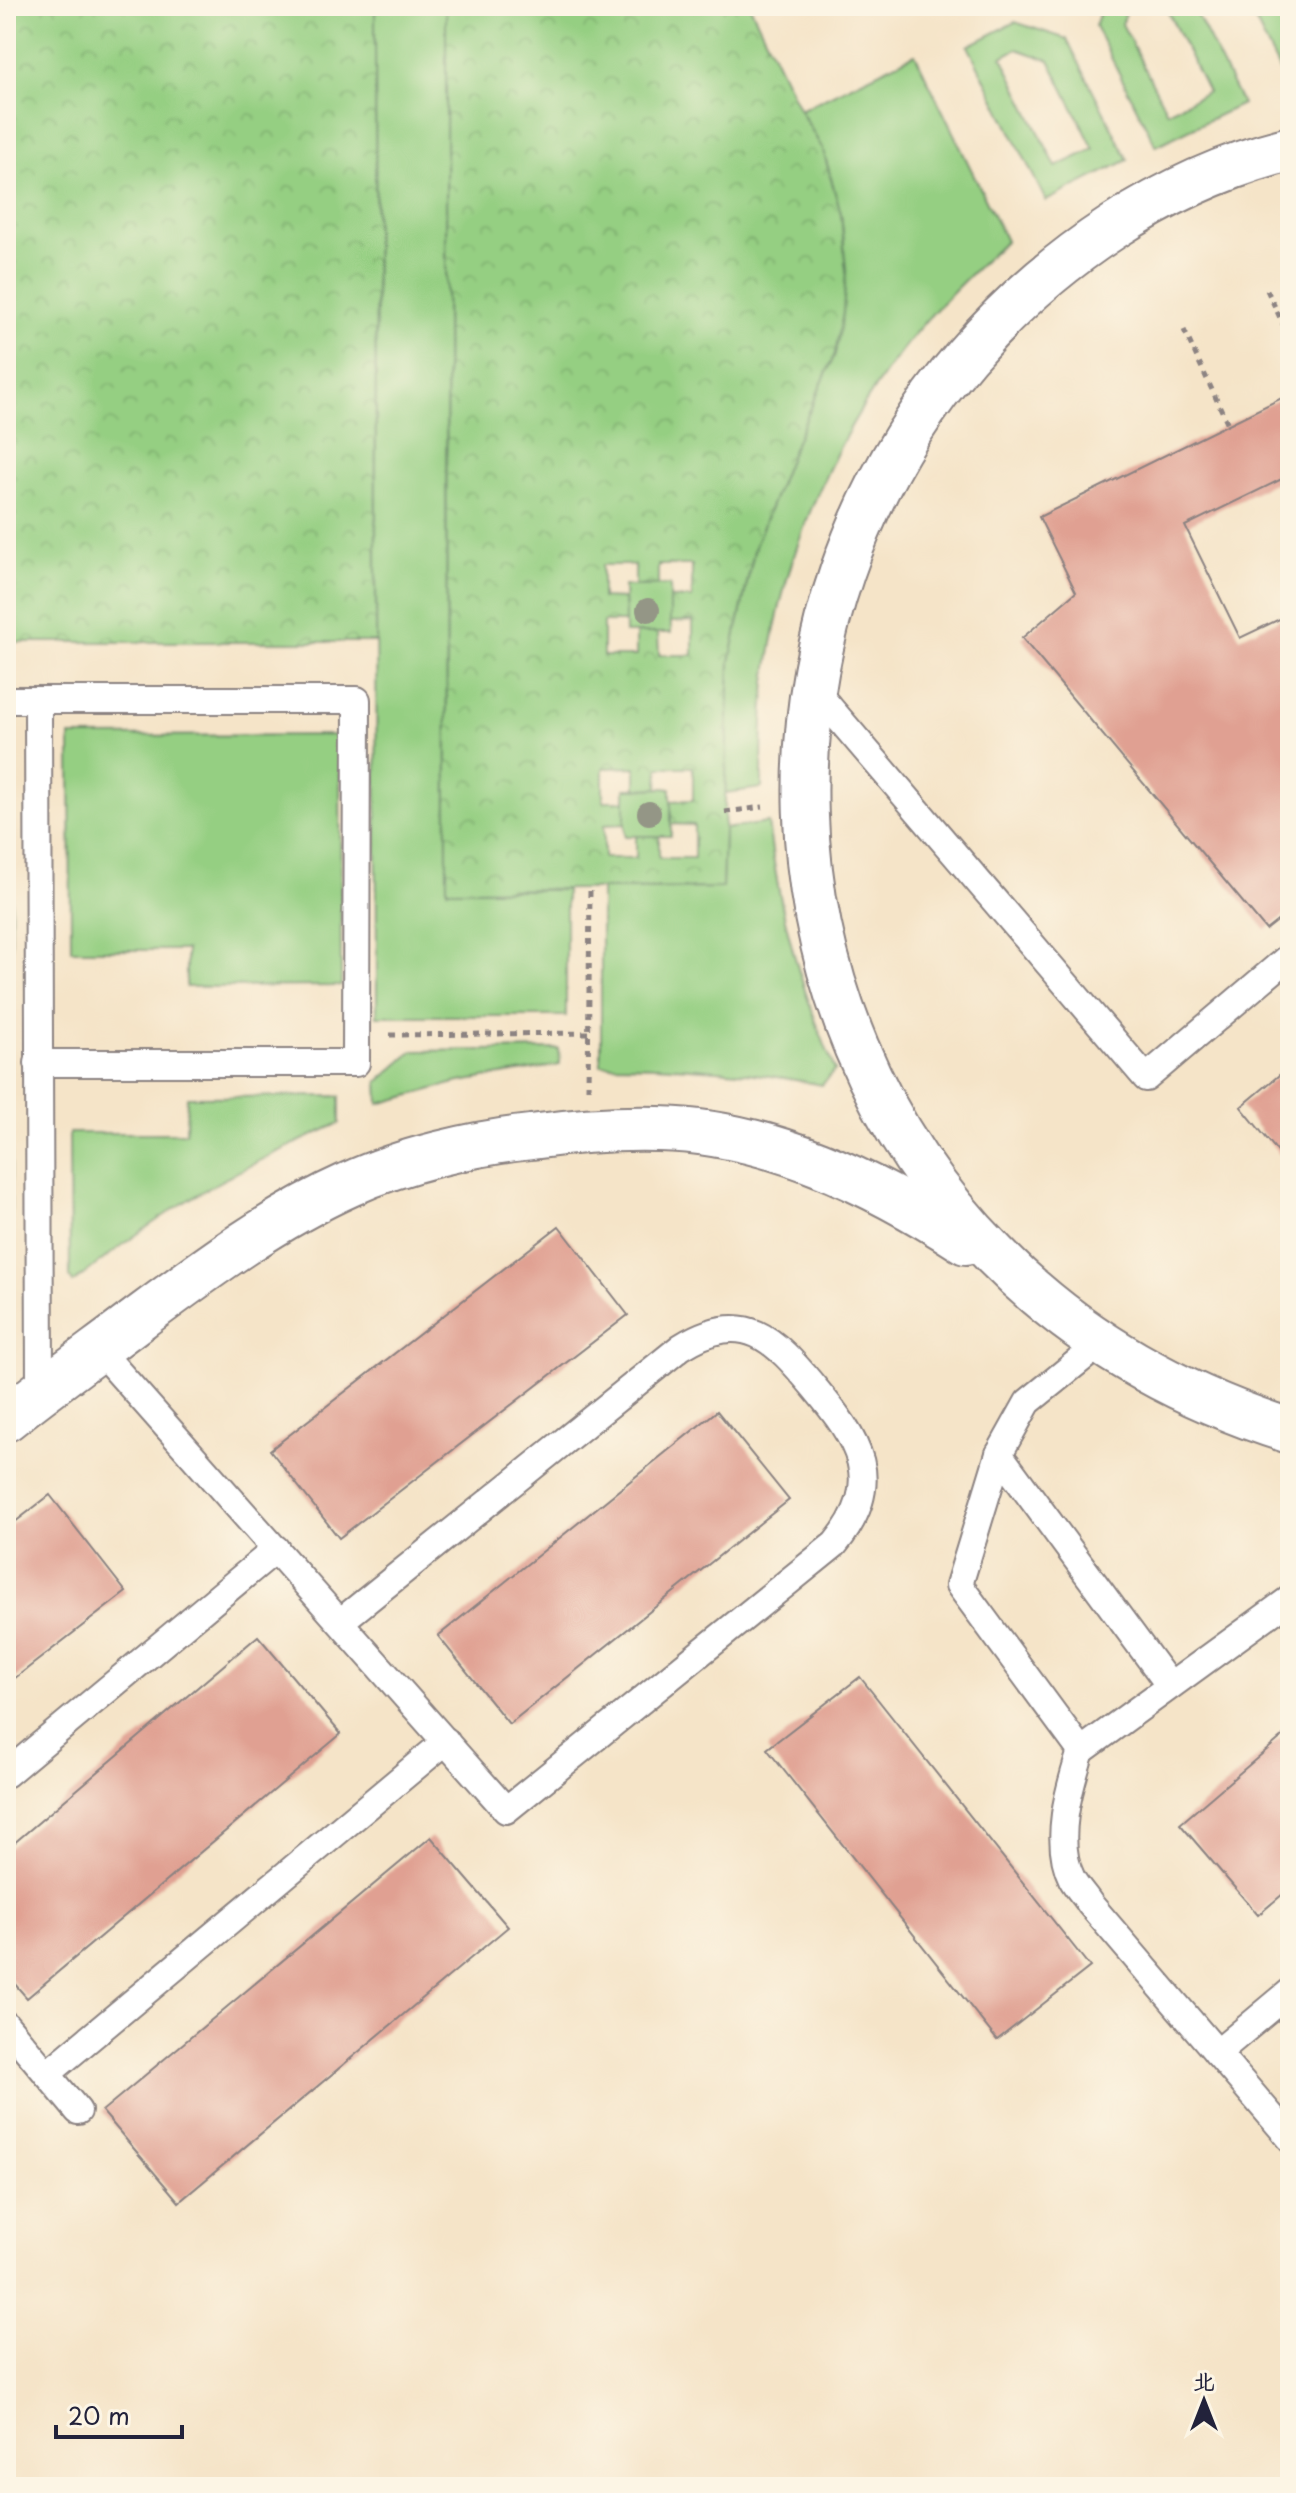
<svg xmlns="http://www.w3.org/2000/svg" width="1296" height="2493" font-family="'Playpen Sans','LXGW WenKai TC',sans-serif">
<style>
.green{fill:#95cf82;stroke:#5c785e;stroke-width:2;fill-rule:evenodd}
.park{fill:url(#park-crowns);stroke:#5c785e;stroke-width:2;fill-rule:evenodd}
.building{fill:#e0a092}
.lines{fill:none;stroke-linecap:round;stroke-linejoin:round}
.service-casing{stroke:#8c8382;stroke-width:30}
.minor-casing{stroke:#8c8382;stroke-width:48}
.path{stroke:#8c8382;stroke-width:5;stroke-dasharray:6 6;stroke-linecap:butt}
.service{stroke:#fff;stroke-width:26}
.minor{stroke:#fff;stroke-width:44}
.tree{fill:#949686}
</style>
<defs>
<pattern id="park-crowns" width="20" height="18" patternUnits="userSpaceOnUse" patternTransform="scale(2)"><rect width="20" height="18" fill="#95cf82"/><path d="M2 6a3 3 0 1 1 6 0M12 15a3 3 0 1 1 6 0" fill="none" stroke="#80b171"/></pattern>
</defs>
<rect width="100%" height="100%" fill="#fcf5e5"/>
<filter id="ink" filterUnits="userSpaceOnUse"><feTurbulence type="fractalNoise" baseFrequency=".0125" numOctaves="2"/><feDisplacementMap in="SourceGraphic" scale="16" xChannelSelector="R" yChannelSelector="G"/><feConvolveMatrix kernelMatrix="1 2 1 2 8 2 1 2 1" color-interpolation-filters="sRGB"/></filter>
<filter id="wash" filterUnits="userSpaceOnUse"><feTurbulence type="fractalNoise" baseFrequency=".006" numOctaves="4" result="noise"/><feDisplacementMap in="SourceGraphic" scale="32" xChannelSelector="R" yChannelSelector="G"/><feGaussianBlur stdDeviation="1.8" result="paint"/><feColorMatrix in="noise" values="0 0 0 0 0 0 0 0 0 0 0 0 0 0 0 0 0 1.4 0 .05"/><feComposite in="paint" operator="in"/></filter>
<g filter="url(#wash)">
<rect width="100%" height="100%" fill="#f5e4c8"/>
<g class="green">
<polygon points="375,6 446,6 447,890 566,890 566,1016 377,1016"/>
<polygon points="1102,6 1128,6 1122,24 1167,112 1208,92 1165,6 1193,6 1242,104 1156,146 1095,26"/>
<polygon points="1248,6 1290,6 1290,92"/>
<path d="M1015 22 1067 39 1128 160 1046 201 968 46ZM1017 49 1049 60 1094 149 1056 167 1002 57Z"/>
<path d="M915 54 1006 241C974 270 944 299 916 332 838 426 786 546 768 667 762 707 762 747 762 788L725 793 730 661 755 546 797 438 835 354 844 243 841 214 823 150 800 110Z"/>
<polygon points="670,585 671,633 625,633 624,586"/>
<polygon points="340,735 341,986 186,987 186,950 71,950 70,736"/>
<polygon points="6,749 12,757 11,962 6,962"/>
<polygon points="671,788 671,836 625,836 625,789"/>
<path d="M768 823C780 916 799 984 835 1070L822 1085C748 1070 676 1065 601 1065V889L722 888 724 829Z"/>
<polygon points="559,1049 560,1065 455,1083 379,1104 378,1082 413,1051"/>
<path d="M340 1096V1123C293 1144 248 1165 203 1191 157 1218 115 1250 73 1283L70 1277 69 1133H186L187 1097Z"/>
<polygon points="6,1131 11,1131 9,1335 6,1338"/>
</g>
<g class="park">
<polygon points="6,6 375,6 376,642 6,642"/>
<path d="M446 6H750L800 110 823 150 841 214 846 271 843 313 835 354 797 439 755 546 730 661 722 888 447 890ZM602 565H635V586L658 585V565H692V598H670V622L693 621V655H659L658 633H636V656H603V622H625L624 599 602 598ZM636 767V789L658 788 659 767H693V800L671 801V824L694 825V858H659V836H636V858H604V825L625 824V801H603V768Z"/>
</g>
<g id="blocks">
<g class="building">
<polygon points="1290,394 1290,475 1185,526 1240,638 1290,614 1290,911 1266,930 1022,638 1076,592 1039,517"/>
<polygon points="1290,1066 1290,1167 1241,1107"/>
<polygon points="559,1226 628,1315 339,1538 270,1450"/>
<polygon points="717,1411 789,1500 509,1724 438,1636"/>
<polygon points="50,1495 126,1592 6,1685 6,1529"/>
<polygon points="258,1636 341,1734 27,1998 6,1974 6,1850"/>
<polygon points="860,1677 1090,1967 997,2040 767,1749"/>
<polygon points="1290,1730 1290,1888 1258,1915 1180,1824"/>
<polygon points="431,1837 508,1927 179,2202 102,2111"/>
</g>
</g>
</g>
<g filter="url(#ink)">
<use href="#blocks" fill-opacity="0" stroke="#8c8382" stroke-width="2"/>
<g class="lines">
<g class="service-casing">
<g id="service">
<polyline points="812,687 1146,1078 1290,956"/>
<polyline points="6,700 357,700 356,1063 38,1063"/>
<polyline points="1101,1343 1028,1402 999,1454 959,1585 1081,1751 1290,1599"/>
<path d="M98 1349C234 1503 371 1656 506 1810L835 1544C887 1481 858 1440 814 1387 774 1339 745 1307 681 1347L340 1622"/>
<polyline points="32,1393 40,1393 38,700"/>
<polyline points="999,1454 1170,1686"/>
<path d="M1081 1751C1069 1789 1053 1841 1072 1879 1077 1888 1085 1896 1090 1904L1290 2138"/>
<polyline points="6,1774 276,1549"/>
<polyline points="6,2025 78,2111"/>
<polyline points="1217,2053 1290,1992"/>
<polyline points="47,2074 446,1741"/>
</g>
</g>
<g class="minor-casing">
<g id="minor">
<path d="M1290 149C1165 180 1049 259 966 356 743 616 752 1010 995 1255 1077 1339 1179 1396 1290 1431"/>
<path d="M6 1419C50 1384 96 1351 141 1317 207 1268 274 1218 350 1184 402 1160 474 1143 531 1137 573 1131 615 1128 658 1129 769 1131 875 1183 966 1242"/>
</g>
</g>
<g class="path">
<polyline points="1267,290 1290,339"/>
<polyline points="1184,330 1228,424"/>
<polyline points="725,812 763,807"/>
<polyline points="390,1035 589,1033"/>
<polyline points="588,1089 590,890"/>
</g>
<use href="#service" class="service"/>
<use href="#minor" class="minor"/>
</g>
<g class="tree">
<circle cx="648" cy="610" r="12"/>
<circle cx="649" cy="813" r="12"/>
</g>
</g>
<rect width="1296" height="2493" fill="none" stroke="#fcf5e5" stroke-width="32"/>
<g transform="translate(1204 2401)" stroke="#fcf5e5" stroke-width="6" paint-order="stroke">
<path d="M0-6L14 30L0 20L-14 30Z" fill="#22223b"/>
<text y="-12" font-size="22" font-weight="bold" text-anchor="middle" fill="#22223b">北</text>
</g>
<path d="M56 2425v12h126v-12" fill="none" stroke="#22223b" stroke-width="4"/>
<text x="68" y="2425" font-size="24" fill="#22223b" stroke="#fcf5e5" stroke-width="6" paint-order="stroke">20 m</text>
</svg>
